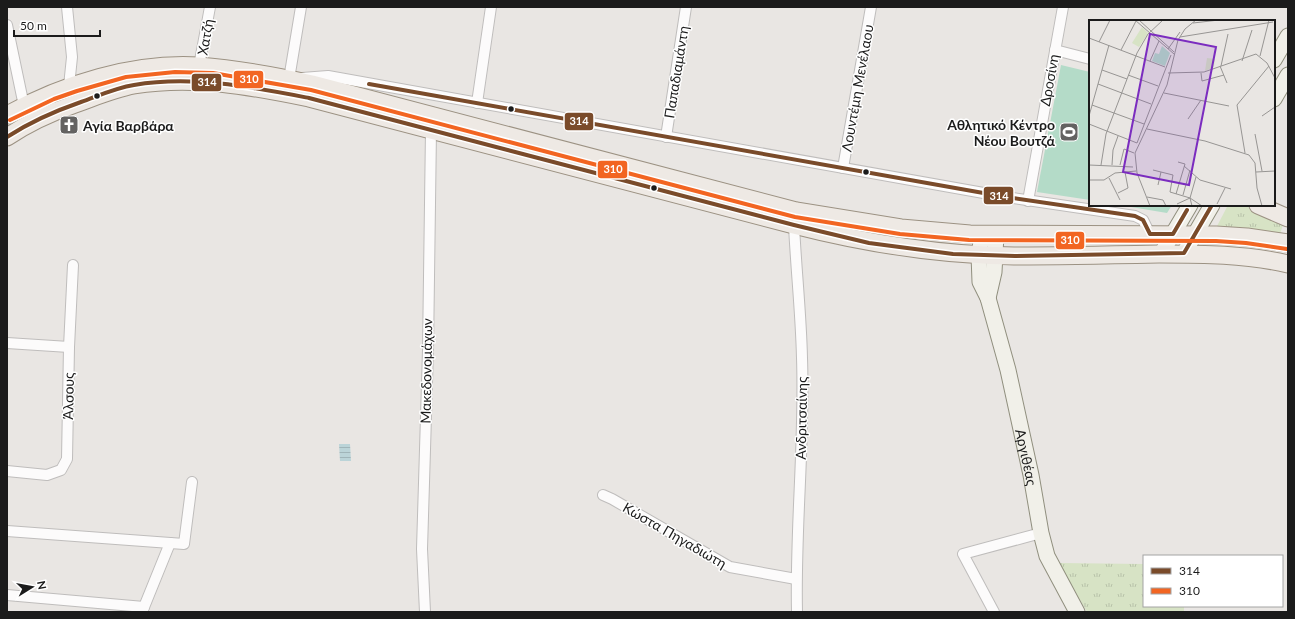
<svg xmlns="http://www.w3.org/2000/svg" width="1295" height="619" font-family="Lato,sans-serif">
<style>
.grass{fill:url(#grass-tufts)}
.pitch{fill:#b4dbc8}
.water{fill:url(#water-rules)}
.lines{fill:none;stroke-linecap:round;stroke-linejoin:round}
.street-casing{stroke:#bfbdbc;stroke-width:12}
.secondary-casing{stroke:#908f7e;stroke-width:17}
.primary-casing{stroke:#9c9283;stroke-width:19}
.street{stroke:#fcfbfb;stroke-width:10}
.secondary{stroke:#f1f0e9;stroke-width:15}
.primary{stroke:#eee9e4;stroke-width:17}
.bus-1-casing{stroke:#fff;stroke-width:7}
.bus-2-casing{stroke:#fff;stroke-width:7}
.bus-1{stroke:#7a4b2a;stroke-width:4}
.bus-2{stroke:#f26522;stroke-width:4}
.bus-dot{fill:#1b1b1b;stroke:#fff;stroke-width:1.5}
.labels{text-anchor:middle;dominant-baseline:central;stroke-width:3;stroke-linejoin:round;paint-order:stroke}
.street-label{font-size:14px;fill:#1b1b1b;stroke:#fff}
.poi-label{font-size:14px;font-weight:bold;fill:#1b1b1b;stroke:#fff;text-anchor:end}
.inset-road{fill:none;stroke:#979593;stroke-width:1}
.view{fill:#7b2cbf;fill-opacity:0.15;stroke:#7b2cbf;stroke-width:2}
.inset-edge{fill:none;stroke:#1b1b1b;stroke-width:2}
.line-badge{stroke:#fff;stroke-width:1.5}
.badge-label{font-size:11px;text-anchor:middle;font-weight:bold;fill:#fff}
</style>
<defs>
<pattern id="grass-tufts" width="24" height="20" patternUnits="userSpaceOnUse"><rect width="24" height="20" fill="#d7e3c5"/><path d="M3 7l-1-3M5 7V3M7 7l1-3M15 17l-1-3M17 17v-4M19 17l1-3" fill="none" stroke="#b8c2a9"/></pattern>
<pattern id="water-rules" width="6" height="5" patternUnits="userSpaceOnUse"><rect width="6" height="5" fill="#bbd4d8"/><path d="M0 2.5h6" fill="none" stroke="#a0b5b9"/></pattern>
</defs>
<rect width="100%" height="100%" fill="#e9e6e3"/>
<g class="grass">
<polygon points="1228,205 1244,205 1283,225 1280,234 1216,228"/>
<polygon points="1059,563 1144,564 1144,606 1184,606 1184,612 1087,612"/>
</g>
<g class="pitch">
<polygon points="1061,65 1090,72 1090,200 1037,192"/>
<polygon points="1119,205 1172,205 1167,213"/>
</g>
<polygon class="water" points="339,444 350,444 351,461 340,461"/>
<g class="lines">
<g class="street-casing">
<g id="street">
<polyline points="67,7 72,57 69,86"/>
<polyline points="301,7 289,79 328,76 1006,197 1135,216 1143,220 1150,234"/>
<polyline points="7,25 24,106 27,110"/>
<polyline points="1055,50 1090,59"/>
<polyline points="199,66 210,7"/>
<polyline points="477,103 491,7"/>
<polyline points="666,137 686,7"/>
<polyline points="843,168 871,7"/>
<polyline points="1028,201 1063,7"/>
<path d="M794 225C796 269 801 313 802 358 805 442 795 527 797 612"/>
<polyline points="7,343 69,347"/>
<polyline points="7,471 47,475 61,470 67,459 69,347 73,265"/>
<polyline points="603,495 612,499 730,567 796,579"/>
<polyline points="7,531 184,544 192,482"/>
<polyline points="7,595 144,607"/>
<polyline points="142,612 170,543"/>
<polyline points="425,612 422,549 428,350 431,130"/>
<polyline points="994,612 963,554 1041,533"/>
</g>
</g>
<g class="secondary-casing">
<g id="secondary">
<polyline points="1274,60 1288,36"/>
<polyline points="1274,99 1288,75"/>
<path id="s1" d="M982 235 979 255 980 282 988 298 1008 370 1031 475 1041 533 1047 556 1077 612"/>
<polyline points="1184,253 1212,205"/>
<polyline points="1161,254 1190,205"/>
<polyline points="988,298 994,272 996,235"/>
</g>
</g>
<g class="primary-casing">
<g id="primary">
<path d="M7 115C63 84 134 62 199 66 237 69 275 76 312 84L796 211 901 228 970 234 1216 235 1247 237 1288 243"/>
<path d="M7 137C28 123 52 112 75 104 95 97 113 89 134 85 193 75 250 86 309 98L794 225C868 244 937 255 1014 256 1062 256 1111 255 1159 254 1203 254 1245 254 1288 264"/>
<polyline points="1258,205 1288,218"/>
</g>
</g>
<use href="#street" class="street"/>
<use href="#secondary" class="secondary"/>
<use href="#primary" class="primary"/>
<g class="bus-1-casing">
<g id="bus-1">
<polyline points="369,84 1006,197 1135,216 1143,220 1150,234 1173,234 1187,210"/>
<path d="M7 137C30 122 55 111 81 102 98 96 115 88 134 85 192 75 252 87 309 98L794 225 869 243 953 254 1015 256 1184 253 1212 205"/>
</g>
</g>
<g class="bus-2-casing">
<polyline id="bus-2" points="10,120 54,99 77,91 126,77 175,72 213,73 311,90 795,217 900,234 969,240 1216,241 1246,243 1287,249"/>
</g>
<use href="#bus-1" class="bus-1"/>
<use href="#bus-2" class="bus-2"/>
</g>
<defs>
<g id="church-square" transform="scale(1)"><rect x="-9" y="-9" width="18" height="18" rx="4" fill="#636261" stroke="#fff"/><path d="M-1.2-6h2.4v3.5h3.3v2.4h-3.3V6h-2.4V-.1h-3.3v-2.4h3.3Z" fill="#fff"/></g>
<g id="stadium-square" transform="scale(1)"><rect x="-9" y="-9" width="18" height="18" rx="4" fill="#636261" stroke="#fff"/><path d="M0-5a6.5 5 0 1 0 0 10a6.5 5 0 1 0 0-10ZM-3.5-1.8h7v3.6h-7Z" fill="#fff"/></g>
</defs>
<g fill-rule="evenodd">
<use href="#church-square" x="69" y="125"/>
<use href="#stadium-square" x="1069" y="132"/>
</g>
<g class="bus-dot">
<circle cx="97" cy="96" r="3.5"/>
<circle cx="511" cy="109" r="3.5"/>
<circle cx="866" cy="172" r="3.5"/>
<circle cx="654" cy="188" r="3.5"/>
</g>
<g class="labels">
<g class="street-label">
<text transform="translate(205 37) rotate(-80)">Χατζή</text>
<text transform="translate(676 72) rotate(-81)">Παπαδιαμάντη</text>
<text transform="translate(1049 80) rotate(-80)">Δροσίνη</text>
<text transform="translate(857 88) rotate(-80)">Λουντέμη Μενέλαου</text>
<text transform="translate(426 371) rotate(-89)">Μακεδονομάχων</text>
<text transform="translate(68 396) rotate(-89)">Άλσους</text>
<text transform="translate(801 418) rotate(-89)">Ανδριτσαίνης</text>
<text stroke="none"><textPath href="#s1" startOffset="229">Αργιθέας</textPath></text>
<text transform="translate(675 535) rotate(30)">Κώστα Πηγαδιώτη</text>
</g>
<g class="poi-label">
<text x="1055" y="124">Αθλητικό Κέντρο<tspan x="1055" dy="16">Νέου Βουτζά</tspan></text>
<text x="83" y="125" text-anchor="start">Αγία Βαρβάρα</text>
</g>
</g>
<g transform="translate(1089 20)">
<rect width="186" height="186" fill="#e9e6e3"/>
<path d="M53 7 59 13 50 27 43 23ZM118 38 126 39 125 47 116 51Z" fill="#d7e3c5"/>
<path d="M73 26 81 33 76 46 63 41 66 33 70 34Z" fill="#b4dbc8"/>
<path class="inset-road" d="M46 0 85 34M50 0 85 32M104 3 130 0M91 17 184 2M0 18 76 47M10 22 21 0M79 29 91 12M32 30 47 1M171 36 180 0M61 41 70 21M153 41 163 10M131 46 138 63M132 46 139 14M13 50 38 59M79 53 115 52 167 34 178 43 186 58M112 53 113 61 135 55M39 55 69 66M9 64 62 84M75 73 140 86M3 85 55 104M0 96 20 25M173 96 186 87M99 99 112 80M0 104 48 123 82 35M58 109 116 121 160 135 166 143 168 168 173 186M166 114 173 151M156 133 148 85 180 46M0 145 44 147M12 145 17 114 48 33 59 14 74 0M23 145 24 130 29 116M31 145 35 129 45 133M95 146 111 160 142 169M64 150 84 155 81 172 101 178 113 186M167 152 186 151M20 158 31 180M0 160H15L26 153 47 151M69 165 72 152M29 173 39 168 36 152M87 174 96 144 89 142M94 175 101 150M58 177 74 180 77 186M88 184 101 178M128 184 136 168M61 186 48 153 46 133 78 65 89 20 96 9 107 0M103 186 101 178 107 157"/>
<path class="view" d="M61 14 127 27 100 165 34 152Z"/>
<rect width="186" height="186" class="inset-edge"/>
</g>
<g class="line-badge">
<rect x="233" y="70" width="31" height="19" rx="4" fill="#f26522"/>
<rect x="191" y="73" width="31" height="19" rx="4" fill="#7a4b2a"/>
<rect x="564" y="112" width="30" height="19" rx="4" fill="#7a4b2a"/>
<rect x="597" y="160" width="31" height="19" rx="4" fill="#f26522"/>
<rect x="983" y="186" width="31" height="19" rx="4" fill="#7a4b2a"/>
<rect x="1055" y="231" width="30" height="19" rx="4" fill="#f26522"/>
</g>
<g class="badge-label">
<text x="249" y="83">310</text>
<text x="207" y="86">314</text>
<text x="579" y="125">314</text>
<text x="613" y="173">310</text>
<text x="999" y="200">314</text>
<text x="1070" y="244">310</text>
</g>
<rect width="1295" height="619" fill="none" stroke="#1b1b1b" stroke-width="16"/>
<rect x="1143" y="555" width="140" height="52" fill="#ffffff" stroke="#a4a4a4"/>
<rect x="1151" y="568" width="20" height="6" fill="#7a4b2a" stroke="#a4a4a4"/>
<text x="1179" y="575" font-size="12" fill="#1b1b1b">314</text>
<rect x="1151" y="588" width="20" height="6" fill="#f26522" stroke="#a4a4a4"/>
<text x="1179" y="595" font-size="12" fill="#1b1b1b">310</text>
<g transform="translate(32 587) rotate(79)" stroke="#ffffff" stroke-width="3" paint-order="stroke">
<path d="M0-3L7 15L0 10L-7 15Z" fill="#1b1b1b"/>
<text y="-6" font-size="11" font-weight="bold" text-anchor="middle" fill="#1b1b1b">N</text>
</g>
<path d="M14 30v6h86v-6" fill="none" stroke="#1b1b1b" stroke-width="2"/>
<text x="20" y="30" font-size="12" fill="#1b1b1b" stroke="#ffffff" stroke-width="3" paint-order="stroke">50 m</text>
</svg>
